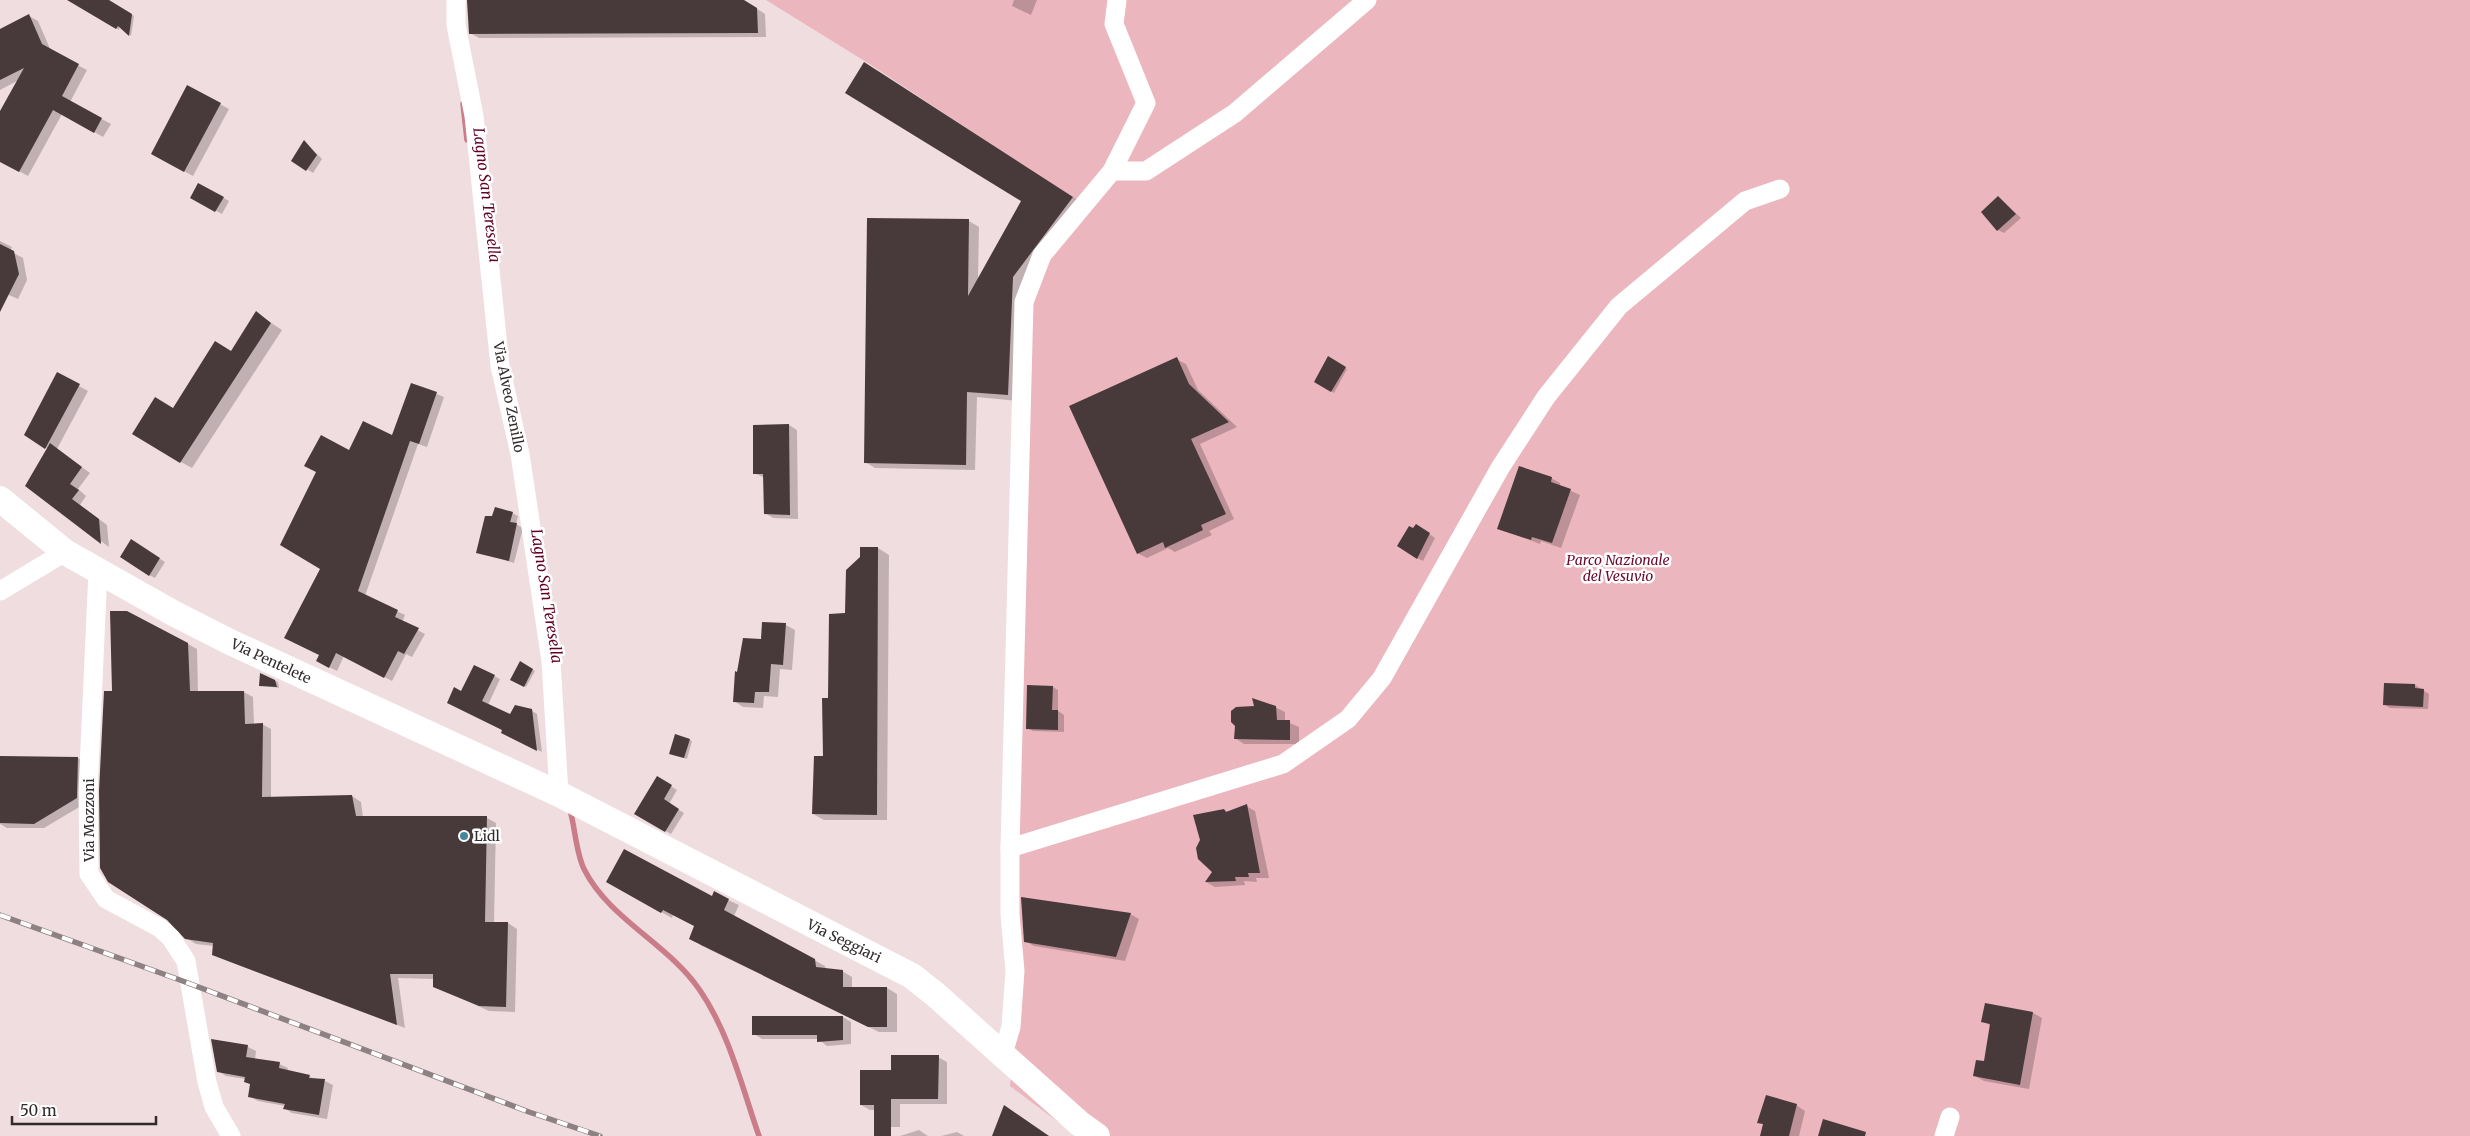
<svg xmlns="http://www.w3.org/2000/svg" width="2470" height="1136" font-family="Merriweather,serif">
<style>
.green{fill:#ebb6bd}
.shadow{fill:#0003}
.lines{fill:none;stroke-linecap:round;stroke-linejoin:round}
.stream{stroke:#ca7c88;stroke-width:5.5}
.building{fill:#48393b}
.street{stroke:#fff;stroke-width:19}
.secondary{stroke:#fff;stroke-width:26}
.rail-casing{stroke:#8e8183;stroke-width:5.5}
.rail{stroke:#fff;stroke-width:4;stroke-dasharray:11;stroke-linecap:butt}
.poi-dot{fill:#468699;stroke:#fff;stroke-width:2}
.labels{text-anchor:middle;dominant-baseline:central;stroke-width:5;stroke-linejoin:round;paint-order:stroke}
.street-label{font-size:14px;fill:#322b2c;stroke:#fff}
.park-label{font-size:14px;font-style:italic;fill:#6a0829;stroke:#fff}
.poi-label{font-size:14px;fill:#322b2c;stroke:#fff;text-anchor:start}
.water-label{font-size:15px;font-style:italic;fill:#620023;stroke:#fff}
</style>
<rect width="100%" height="100%" fill="#f0dde0"/>
<polygon class="green" points="766,0 2470,0 2470,1136 1077,1136 1010,1086 1019,1000 1012,842 1026,278 1083,205 871,65"/>
<g class="shadow">
<polygon points="74,0 107,0 134,16 131,36 120,26 119,30 73,2"/>
<polygon points="467,0 743,0 765,14 766,37 479,38 470,33"/>
<polygon points="1014,0 1037,0 1031,15 1012,6"/>
<polygon points="29,16 38,21 51,51 87,70 70,102 111,124 103,137 62,114 28,176 0,161 0,114 19,80 0,90 0,31"/>
<polygon points="875,69 1083,204 1023,283 1018,401 977,397 975,470 875,468 865,462 969,221 979,227 978,280 1023,200"/>
<polygon points="220,104 229,109 193,176 152,154"/>
<polygon points="305,142 322,159 313,173 293,160"/>
<polygon points="199,184 229,201 222,214 192,198"/>
<polygon points="1998,197 2021,218 2004,233 1998,230 1983,212"/>
<polygon points="0,241 12,247 10,251 23,258 27,280 18,299 0,291"/>
<polygon points="256,313 282,330 192,468 181,462 174,409 232,352"/>
<polygon points="1328,358 1347,369 1334,393 1316,381"/>
<polygon points="1176,359 1186,364 1198,390 1237,427 1200,444 1234,519 1209,531 1212,535 1175,552 1168,548 1147,558 1137,553"/>
<polygon points="57,374 88,391 57,449 90,473 78,489 86,496 80,505 107,525 109,547 26,486 48,449 26,435"/>
<polygon points="412,384 444,397 427,447 418,444 365,596 405,615 402,622 425,634 412,657 406,654 392,681 344,656 337,671 325,665 320,655 285,638 322,569 349,451 393,437"/>
<polygon points="789,425 797,430 798,519 773,518 765,513 765,478 754,473"/>
<polygon points="1551,478 1560,483 1560,486 1580,495 1561,548 1541,541 1540,544 1499,528"/>
<polygon points="512,513 518,516 516,524 523,528 514,563 477,552"/>
<polygon points="1422,529 1435,538 1423,561 1417,558 1414,530"/>
<polygon points="137,544 165,562 155,578 149,575"/>
<polygon points="878,548 889,555 887,820 824,820 813,814 824,758 829,700 846,615"/>
<polygon points="786,625 795,630 792,670 780,669 778,697 764,696 763,708 743,707 734,701 738,673 763,641"/>
<polygon points="188,644 197,649 198,692 244,692 253,697 254,725 262,724 271,729 271,798 352,796 361,802 363,817 487,818 496,823 494,923 508,923 517,929 515,1012 489,1011 434,986 434,979 398,978 405,1028 223,959 213,954 214,946 196,944 186,938 114,692"/>
<polygon points="520,663 535,671 526,687 511,679"/>
<polygon points="262,674 278,682 279,688 260,685"/>
<polygon points="494,676 500,679 488,705 511,716 531,710 537,714 542,752 508,736 461,693"/>
<polygon points="2415,685 2429,694 2428,709 2390,708 2385,705"/>
<polygon points="1053,687 1058,690 1058,711 1064,715 1064,732 1033,731 1027,728"/>
<polygon points="1275,707 1285,712 1285,721 1299,727 1299,744 1244,744 1235,738"/>
<polygon points="690,740 692,741 687,759 673,755"/>
<polygon points="0,757 78,758 87,763 86,803 44,828 7,828 0,824"/>
<polygon points="658,778 677,790 669,804 684,813 671,834 636,814"/>
<polygon points="1246,806 1255,811 1269,878 1256,878 1257,882 1244,881 1245,885 1215,887 1206,882 1214,872 1224,810 1228,812"/>
<polygon points="607,882 728,900 739,905 734,916 825,966 826,970 842,971 852,977 852,988 887,988 897,994 897,1032 879,1032 700,945 695,926 673,915 672,918"/>
<polygon points="1130,914 1139,919 1125,961 1034,946 1025,941"/>
<polygon points="2033,1013 2042,1018 2029,1089 1984,1081 1975,1076 1985,1062 1991,1026 1983,1021"/>
<polygon points="843,1017 851,1022 851,1044 827,1046 818,1039 762,1039 754,1034"/>
<polygon points="212,1040 248,1047 256,1051 255,1059 279,1064 288,1068 287,1071 325,1081 333,1085 327,1119 292,1113 284,1108 285,1106 258,1101 250,1097 252,1085 246,1082 246,1079 226,1076 218,1071"/>
<polygon points="938,1057 947,1062 947,1104 900,1104 900,1127 884,1127 875,1110 870,1110 861,1105 892,1071"/>
<polygon points="1796,1105 1805,1111 1799,1136 1761,1136 1764,1125 1759,1122"/>
<polygon points="919,1130 928,1136 900,1136"/>
<polygon points="957,1132 964,1136 941,1136"/>
</g>
<g class="lines">
<g class="stream">
<polyline points="463,104 467,140"/>
<path d="M570 810C575 827 576 853 584 869 609 919 667 943 699 989 729 1032 742 1087 759 1136"/>
</g>
</g>
<g class="building">
<polygon points="67,0 109,0 132,14 129,36 118,26 116,29"/>
<polygon points="467,0 744,0 757,8 758,33 469,34"/>
<polygon points="29,14 42,44 79,64 62,96 102,118 94,133 53,110 19,172 0,162 0,111 24,68 0,80 0,29"/>
<polygon points="864,62 1073,197 1013,277 1008,395 967,392 966,465 864,463 867,218 969,219 968,296 1021,201 845,93"/>
<polygon points="187,85 221,103 184,172 151,154"/>
<polygon points="304,140 317,155 306,171 291,161"/>
<polygon points="198,183 224,197 215,212 190,198"/>
<polygon points="1998,196 2016,214 1997,231 1981,212"/>
<polygon points="0,244 14,251 19,274 0,312"/>
<polygon points="256,311 271,323 180,463 132,434 155,397 173,408 215,341 231,351"/>
<polygon points="1328,356 1346,367 1331,392 1314,382"/>
<polygon points="1177,357 1189,384 1229,422 1191,439 1226,514 1201,525 1203,530 1165,548 1163,542 1137,554 1069,406"/>
<polygon points="57,372 80,384 45,449 24,435"/>
<polygon points="411,383 437,392 419,444 410,441 358,591 398,610 395,617 419,628 404,654 398,651 384,678 336,653 329,668 316,661 319,655 284,638 320,569 280,545 316,472 304,466 321,435 349,450 363,421 392,435"/>
<polygon points="789,424 790,515 764,514 763,474 753,474 753,425"/>
<polygon points="50,443 82,467 70,484 79,490 72,499 99,519 101,544 25,486"/>
<polygon points="1519,466 1552,477 1551,482 1571,489 1552,543 1532,537 1531,540 1497,529"/>
<polygon points="495,507 513,512 510,522 517,523 509,561 476,553 485,516 492,516"/>
<polygon points="1416,524 1430,533 1417,559 1397,546 1409,526 1413,528"/>
<polygon points="131,539 160,558 149,576 120,557"/>
<polygon points="860,547 878,547 877,815 812,814 814,756 823,756 822,698 828,698 829,614 845,613 846,570 860,557"/>
<polygon points="110,611 127,611 188,643 190,691 244,691 245,724 263,723 262,797 352,795 356,816 487,816 485,922 508,922 506,1007 479,1006 433,987 433,974 390,974 397,1025 212,955 213,943 185,939 167,920 108,882 100,868 99,791 104,691 112,691"/>
<polygon points="762,622 786,623 783,665 771,664 769,692 755,692 754,703 733,702 735,671 737,672 743,638 761,639"/>
<polygon points="520,661 533,669 524,687 510,680"/>
<polygon points="474,665 495,675 482,701 510,714 515,705 532,709 537,751 501,733 502,730 447,703 454,687 461,691"/>
<polygon points="260,673 275,680 277,687 259,686"/>
<polygon points="2384,683 2415,684 2415,688 2424,689 2423,707 2383,705"/>
<polygon points="1027,685 1053,686 1052,710 1058,710 1058,730 1026,729"/>
<polygon points="1252,698 1276,706 1277,720 1290,720 1290,740 1234,739 1235,726 1231,722 1231,711 1236,707 1254,706"/>
<polygon points="675,734 690,739 684,758 669,754"/>
<polygon points="0,756 78,757 77,798 34,824 0,823"/>
<polygon points="657,776 672,785 664,799 679,809 665,832 634,814"/>
<polygon points="1247,804 1260,873 1248,873 1249,877 1235,877 1236,881 1205,882 1212,872 1198,859 1196,848 1200,840 1193,815 1224,809 1226,812"/>
<polygon points="624,849 712,896 714,891 729,899 724,910 815,959 816,967 843,970 843,987 887,987 887,1027 868,1027 689,939 694,926 663,910 661,913 606,882"/>
<polygon points="1021,897 1131,913 1116,957 1024,942"/>
<polygon points="1985,1003 2033,1012 2020,1085 1973,1076 1976,1060 1984,1061 1990,1024 1981,1022"/>
<polygon points="752,1016 843,1016 843,1040 817,1042 817,1035 752,1035"/>
<polygon points="211,1039 248,1045 246,1057 280,1062 279,1068 310,1075 309,1078 325,1079 319,1115 283,1109 285,1104 248,1097 250,1084 244,1082 245,1077 217,1072"/>
<polygon points="891,1055 939,1055 938,1099 891,1099 891,1136 874,1136 874,1105 860,1105 860,1070 891,1070"/>
<polygon points="1766,1095 1797,1104 1789,1136 1760,1136 1763,1124 1757,1123"/>
<polygon points="1004,1105 1049,1136 992,1136"/>
<polygon points="1823,1119 1866,1132 1865,1136 1818,1136"/>
</g>
<g class="lines">
<g class="street">
<polyline points="456,0 456,25 474,116 500,366 520,454 551,661 559,794"/>
<polyline points="1112,171 1146,171 1235,113 1367,0"/>
<polyline points="98,571 88,791 89,874 106,899 160,928 171,938 186,961 207,1082 214,1107 231,1136"/>
<polyline points="0,591 65,552"/>
<polyline points="1010,848 1283,764 1348,719 1382,678 1500,468 1546,397 1619,306 1745,201 1780,189"/>
<polyline points="1003,1054 1011,1027 1015,971 1010,914 1010,848 1024,302 1042,255 1112,171 1146,103 1114,24 1117,0"/>
<polyline points="1944,1136 1950,1117"/>
</g>
<polyline class="secondary" points="0,499 65,552 173,613 230,642 559,794 912,976 936,995 1079,1123 1097,1136"/>
<g class="rail-casing">
<polyline id="rail" points="0,915 180,980 529,1112 600,1136"/>
</g>
<use href="#rail" class="rail"/>
</g>
<circle class="poi-dot" cx="464" cy="836" r="5"/>
<g class="labels">
<g class="street-label">
<text transform="translate(509 397) rotate(79)">Via Alveo Zenillo</text>
<text transform="translate(271 661) rotate(25)">Via Pentelete</text>
<text transform="translate(89 820) rotate(-90)">Via Mozzoni</text>
<text transform="translate(844 941) rotate(26)">Via Seggiari</text>
</g>
<g class="park-label">
<text x="1618" y="560">Parco Nazionale<tspan x="1618" dy="16">del Vesuvio</tspan></text>
</g>
<g class="poi-label">
<text x="474" y="836">Lidl</text>
</g>
<g class="water-label">
<text transform="translate(487 195) rotate(83)">Lagno San Teresella</text>
<text transform="translate(547 596) rotate(81)">Lagno San Teresella</text>
</g>
</g>
<path d="M12 1116v8h144v-8" fill="none" stroke="#322b2c" stroke-width="2.5"/>
<text x="20" y="1116" font-size="15" fill="#322b2c" stroke="#ffffff" stroke-width="4" paint-order="stroke">50 m</text>
</svg>
